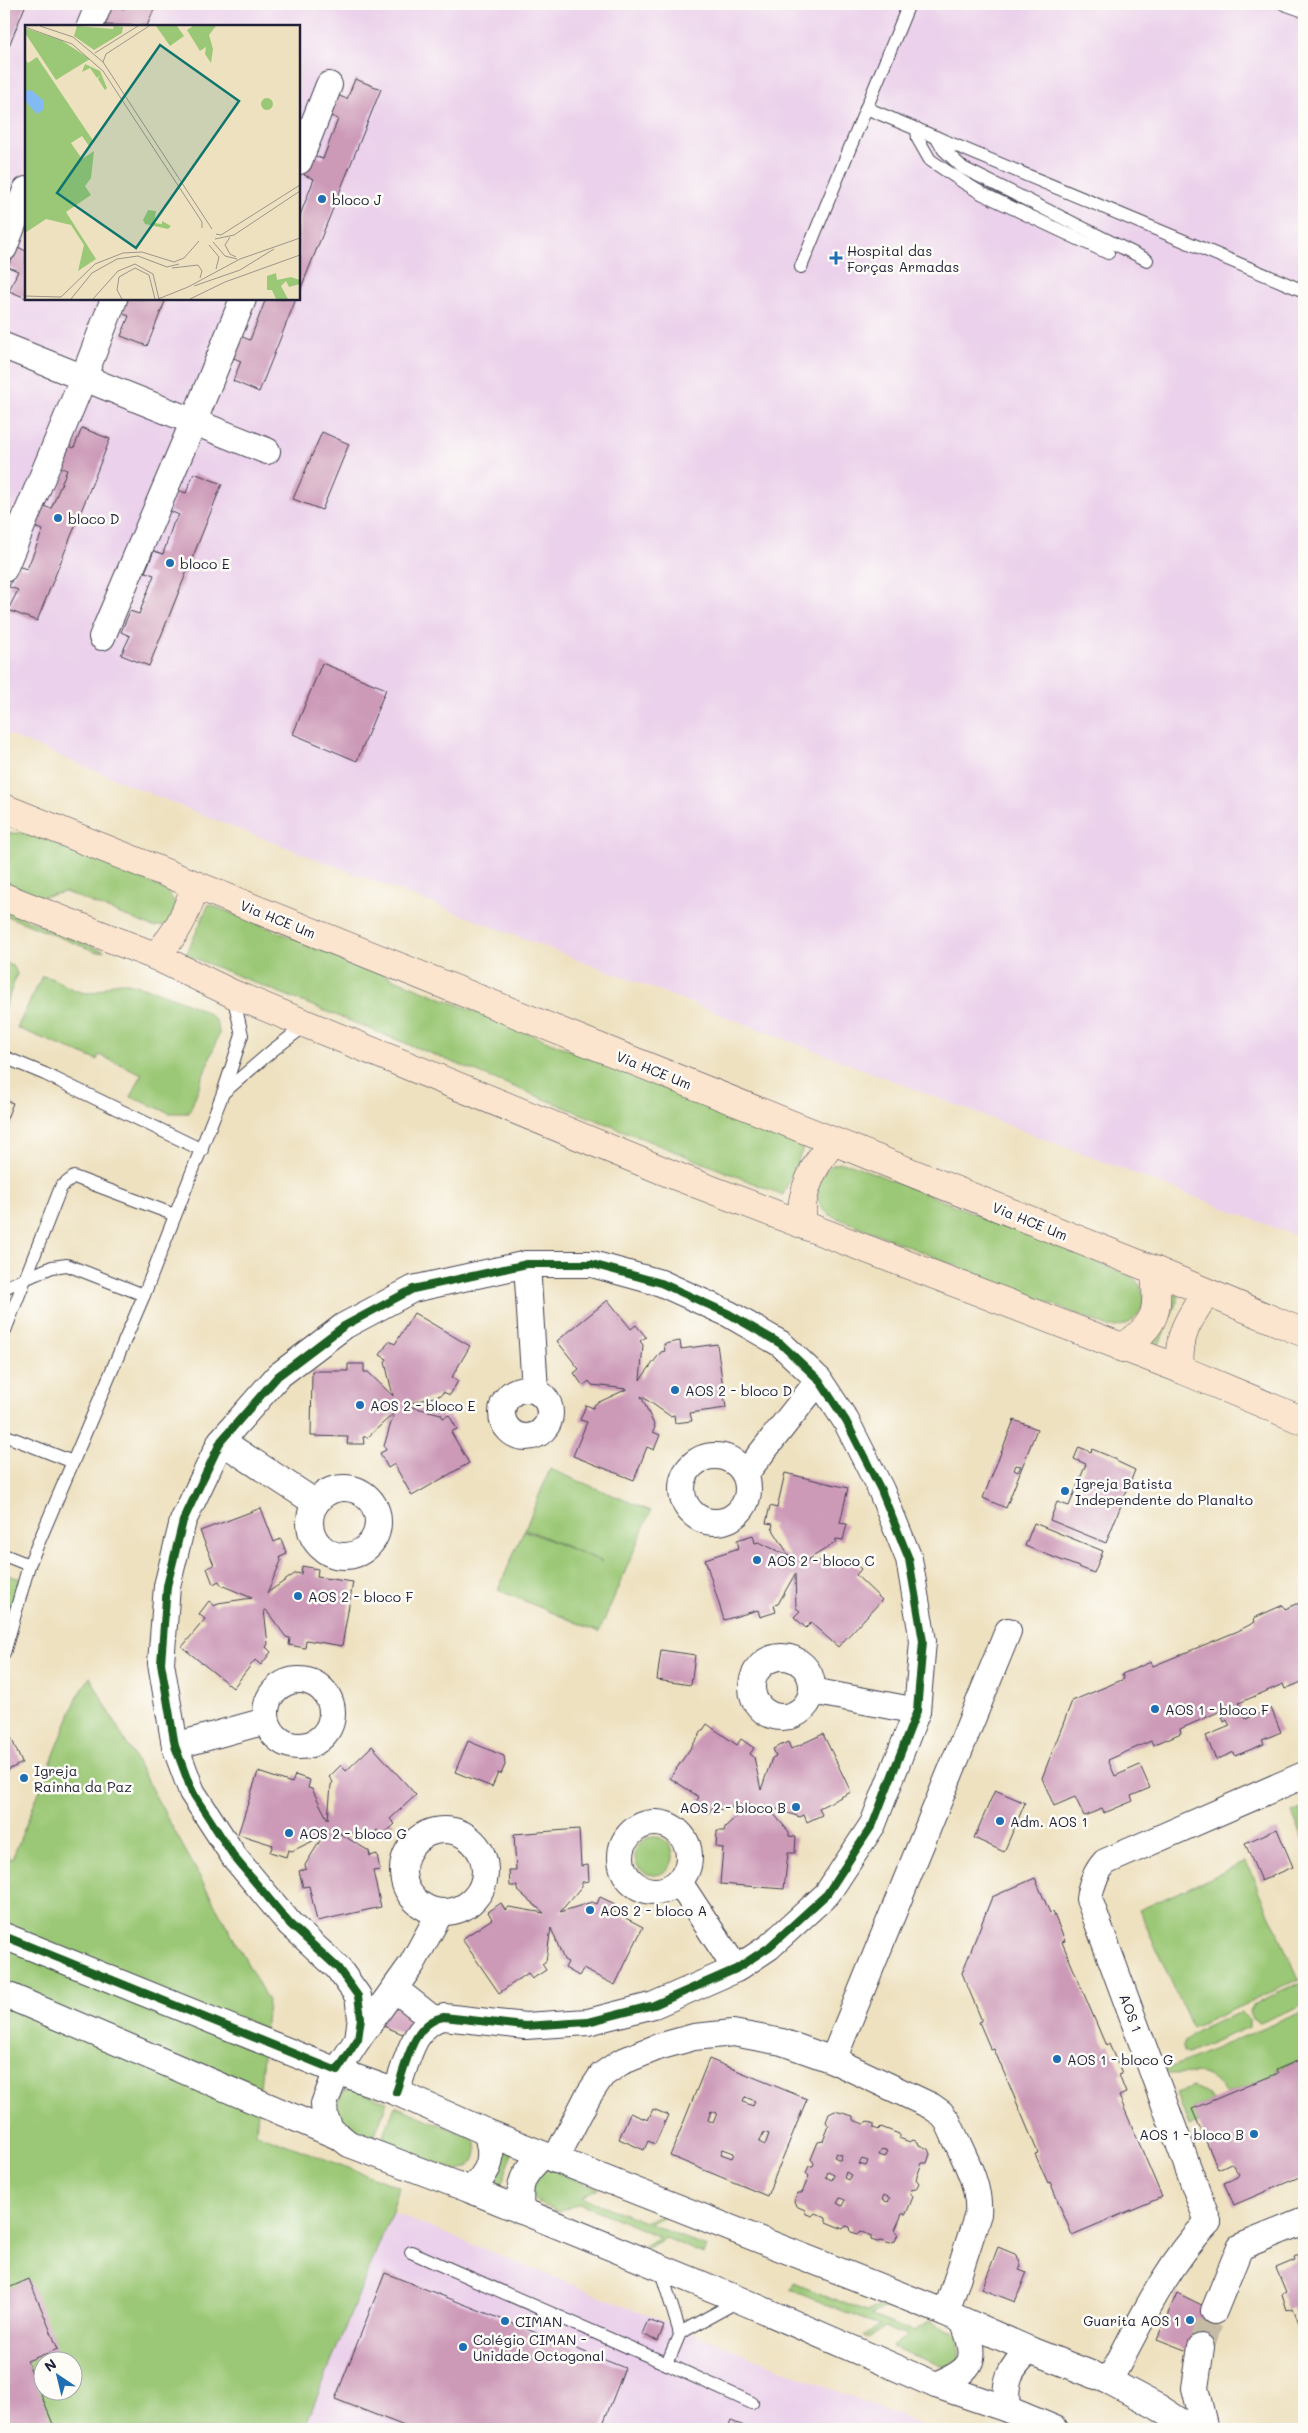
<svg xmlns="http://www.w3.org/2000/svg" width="1308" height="2433" font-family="Mali,sans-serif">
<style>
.built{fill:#ebd1eb;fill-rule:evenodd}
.green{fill:#9bc876;stroke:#5e7558;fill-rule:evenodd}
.building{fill:#cc99b7;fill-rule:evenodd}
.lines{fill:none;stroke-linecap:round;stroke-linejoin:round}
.street-tunnel{stroke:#c5bba5;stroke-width:26;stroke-dasharray:26 13;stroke-linecap:butt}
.lane-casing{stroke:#413f4f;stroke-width:14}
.street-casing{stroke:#413f4f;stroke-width:28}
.secondary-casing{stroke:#413f4f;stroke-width:29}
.lane{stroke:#fff;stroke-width:12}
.street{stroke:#fff;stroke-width:26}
.secondary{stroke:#fbe5cf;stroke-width:28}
.cycleway-casing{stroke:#fdfcf7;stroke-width:11}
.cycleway{stroke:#1b5e20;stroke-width:8}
.poi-dot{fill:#1f6fb2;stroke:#fdfcf7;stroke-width:2}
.labels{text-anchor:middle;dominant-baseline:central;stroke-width:5;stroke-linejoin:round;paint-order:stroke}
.poi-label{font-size:14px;fill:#22223b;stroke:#fdfcf7;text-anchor:start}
.street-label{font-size:14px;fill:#22223b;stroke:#fdfcf7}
.inset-road{fill:none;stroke:#9c958b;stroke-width:1}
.view{fill:#0f766e;fill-opacity:0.15;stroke:#0f766e;stroke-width:2.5}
.inset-edge{fill:none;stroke:#22223b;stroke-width:2.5}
</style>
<rect width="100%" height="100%" fill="#fdfcf7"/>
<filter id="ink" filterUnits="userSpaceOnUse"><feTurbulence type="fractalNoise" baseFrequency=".02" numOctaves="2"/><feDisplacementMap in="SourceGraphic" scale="10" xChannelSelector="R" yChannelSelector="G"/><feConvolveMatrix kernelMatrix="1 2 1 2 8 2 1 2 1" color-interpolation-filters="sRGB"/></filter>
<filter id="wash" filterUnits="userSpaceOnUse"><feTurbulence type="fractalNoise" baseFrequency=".0096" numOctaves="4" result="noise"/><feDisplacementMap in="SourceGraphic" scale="20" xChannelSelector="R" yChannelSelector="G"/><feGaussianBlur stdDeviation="1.12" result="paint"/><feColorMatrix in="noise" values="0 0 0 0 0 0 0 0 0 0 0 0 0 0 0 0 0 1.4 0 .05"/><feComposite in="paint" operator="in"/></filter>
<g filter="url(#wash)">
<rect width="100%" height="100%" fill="#eee1c0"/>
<g class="built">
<path d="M4 4H1304V1239L210 818 4 733ZM26 26H299V299H26Z"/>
<polygon points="392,2212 931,2429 304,2429"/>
</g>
<g class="green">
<polygon points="29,832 167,890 176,905 167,925 153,927 65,892 42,897 4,882 4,834"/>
<polygon points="209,904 802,1144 804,1146 783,1195 186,955"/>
<polygon points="4,910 104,951 97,952 4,915"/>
<polygon points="4,962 14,967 17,974 4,1010"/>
<path d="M42 976C59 978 72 993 88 993 100 993 108 983 120 982 135 982 196 1005 209 1014 216 1019 219 1025 219 1034L189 1113H170L131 1097 142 1074 99 1055 97 1060 17 1028Z"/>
<path d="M840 1163 851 1164 1131 1276C1156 1295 1140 1329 1109 1327L830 1215C816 1205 816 1194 818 1178L832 1165Z"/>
<polygon points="1175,1294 1179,1296 1158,1347 1154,1345"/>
<polygon points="550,1469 651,1511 599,1632 498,1590 524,1530 603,1562 525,1529"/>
<polygon points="4,1574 21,1579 4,1627"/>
<path d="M90 1677 268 2001 256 2133 399 2187 392 2212 304 2429H4V1856L12 1859 76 1700ZM42 2360H72V2390H42Z"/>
<polygon points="1301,1809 1304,1811 1304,1840 1292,1813"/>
<circle cx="654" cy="1856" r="19"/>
<polygon points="1246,1862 1299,1980 1192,2028 1139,1910"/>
<polygon points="1301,1983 1304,1989 1304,2004 1259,2023 1252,2019 1250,2011 1253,2005"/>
<path d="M1304 2011V2058L1276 2069 1278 2073 1226 2095C1211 2067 1196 2074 1169 2074L1165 2070Z"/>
<path d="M1242 2012 1249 2019V2027L1188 2053 1183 2051C1179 2032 1227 2019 1242 2012Z"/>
<polygon points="1193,2087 1207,2093 1212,2101 1193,2109 1198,2123 1189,2126 1176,2093"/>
<polygon points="350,2089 355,2089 387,2102 374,2137 341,2124 334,2105 343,2092"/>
<path d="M395 2106 472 2138C483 2153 474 2170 455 2170L382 2140Z"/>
<polygon points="506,2150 513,2153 500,2188 493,2185"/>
<path d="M547 2168 598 2188 581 2197 645 2222 663 2214 667 2215 650 2224 706 2247 703 2254 666 2238 647 2248 643 2246 660 2237 579 2203 559 2212C539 2203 532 2205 530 2180Z"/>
<polygon points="794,2283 866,2312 886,2303 890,2305 871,2315 913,2332 930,2321 952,2331 959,2337 959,2358 949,2365 940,2365 891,2347 907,2336 884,2328 868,2337 863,2335 880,2326 791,2290"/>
</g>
<g id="blocks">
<g class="building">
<polygon points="4,4 26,4 4,58"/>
<polygon points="126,4 156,4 147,26 105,25 113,5 124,9"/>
<polygon points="355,79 381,89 299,293 299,218 314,179 304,175 312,155 323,159 338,119 329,115 337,95 347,99"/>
<polygon points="16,246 26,251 26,298 9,291 18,271 8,267"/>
<polygon points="125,299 166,299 147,346 121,336 129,316 119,312"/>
<polygon points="261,299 296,299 259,392 233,381 241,361 231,357 240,336 250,340 265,301"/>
<polygon points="82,428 110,439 37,621 8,610 18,590 9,587 17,566 27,569 43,530 33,527 42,505 51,509 67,470 57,466 66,445 74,448"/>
<polygon points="322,432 349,444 322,510 293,499"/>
<polygon points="194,473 222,484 149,666 121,655 130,636 121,632 130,611 139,614 154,575 145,572 154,551 163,554 173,524 179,515 170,511 178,490 186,493"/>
<polygon points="322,663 386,689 357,761 293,734"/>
<polygon points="4,1100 13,1103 4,1126"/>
<polygon points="608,1300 631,1329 636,1325 646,1337 640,1341 643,1345 640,1380 661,1352 665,1351 664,1344 680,1341 681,1349 717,1344 726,1408 690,1413 692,1421 675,1423 674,1415 670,1416 641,1396 655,1427 653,1432 660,1435 654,1450 647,1447 634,1480 573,1456 587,1422 580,1420 586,1405 593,1408 595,1404 627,1389 592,1385 589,1381 583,1386 574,1373 579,1369 557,1341"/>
<polygon points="414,1313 470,1346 452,1377 458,1381 450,1395 443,1392 441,1395 408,1404 408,1406 441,1414 443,1418 449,1415 457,1429 451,1432 469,1463 412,1496 394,1464 388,1468 380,1453 386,1450 384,1446 394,1413 368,1437 363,1437 364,1444 347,1444 348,1437 311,1436 312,1371 348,1371 348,1364 364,1364 364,1372 368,1372 393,1396 385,1362 387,1359 380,1355 389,1341 395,1344"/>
<path d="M1014 1420 1037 1429 1006 1508 983 1498ZM1016 1465 1021 1466 1018 1472 1014 1470Z"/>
<polygon points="1079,1447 1091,1452 1092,1449 1116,1459 1116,1461 1135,1470 1106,1543 1050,1520 1057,1502 1069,1506 1086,1464 1074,1459"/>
<polygon points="785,1473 848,1488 840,1523 847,1524 843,1540 836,1539 835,1543 806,1561 841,1561 844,1564 849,1558 861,1569 856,1575 882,1600 838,1647 811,1623 806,1628 794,1617 800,1611 796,1608 795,1574 778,1604 774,1605 776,1612 760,1617 758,1610 724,1620 705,1559 739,1548 737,1540 753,1535 755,1543 759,1542 790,1557 772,1528 773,1524 766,1523 770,1506 777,1508"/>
<polygon points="261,1508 274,1542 281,1539 287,1554 280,1557 281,1561 267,1593 296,1573 301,1574 302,1566 318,1569 317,1577 353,1582 342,1646 306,1640 305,1648 289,1645 290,1638 286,1637 266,1610 264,1610 268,1644 266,1647 271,1652 261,1665 255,1660 233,1688 182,1647 205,1619 199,1614 209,1601 215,1606 218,1603 252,1598 221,1585 219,1581 213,1584 207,1568 214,1565 200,1531"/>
<polygon points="1034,1523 1103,1551 1094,1573 1025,1546"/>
<polygon points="1304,1601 1304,1681 1285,1689 1283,1684 1239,1703 1246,1719 1271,1708 1281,1732 1262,1740 1264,1744 1235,1756 1234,1752 1216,1760 1206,1736 1230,1726 1227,1720 1224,1722 1222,1717 1225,1716 1223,1710 1180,1729 1181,1733 1153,1745 1151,1741 1108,1760 1115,1776 1140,1765 1150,1788 1131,1796 1133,1801 1104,1813 1102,1809 1084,1816 1075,1797 1054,1806 1042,1778 1072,1701 1124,1679 1122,1674 1151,1662 1153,1666 1238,1631 1255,1622 1254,1618 1283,1605 1285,1609"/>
<polygon points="661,1650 695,1655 691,1685 657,1680"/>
<polygon points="4,1721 22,1763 8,1770 4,1779"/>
<polygon points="707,1724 737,1745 741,1739 754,1748 750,1754 754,1757 761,1790 772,1758 776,1756 773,1749 788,1742 791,1749 823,1734 851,1792 819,1808 822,1815 807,1822 804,1815 800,1817 767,1806 789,1832 789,1836 796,1837 795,1853 788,1853 784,1889 720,1884 723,1848 716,1847 717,1831 724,1831 725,1827 750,1804 717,1810 713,1807 708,1814 695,1804 699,1797 670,1778"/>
<polygon points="468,1741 504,1756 505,1765 501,1774 498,1773 492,1787 455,1772"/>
<polygon points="372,1746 416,1795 390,1819 395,1824 382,1836 377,1830 374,1833 339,1833 369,1851 370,1856 377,1854 380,1870 373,1871 381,1907 317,1921 309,1886 303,1887 299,1871 306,1869 305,1865 323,1836 292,1851 288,1850 286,1857 270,1852 273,1845 238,1834 258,1772 292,1783 295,1775 310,1780 308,1788 312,1789 328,1820 331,1785 333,1782 329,1777 341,1765 346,1771"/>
<polygon points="995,1790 1025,1803 1004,1852 974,1838"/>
<polygon points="579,1829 581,1866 588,1865 589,1881 582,1882 582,1886 560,1912 592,1902 597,1904 600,1897 615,1904 612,1911 643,1927 615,1985 583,1969 579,1976 565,1968 568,1962 564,1960 551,1928 546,1961 542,1964 546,1970 532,1979 528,1973 499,1993 462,1939 492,1919 488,1912 501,1903 505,1910 509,1907 544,1913 517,1890 517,1886 510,1886 509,1870 516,1870 514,1834"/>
<polygon points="1277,1829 1293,1867 1261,1881 1245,1843"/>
<polygon points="1035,1878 1050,1913 1053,1912 1065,1941 1062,1942 1106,2046 1109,2044 1122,2074 1119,2075 1126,2093 1119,2096 1162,2197 1072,2235 1050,2182 1048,2183 1035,2154 1038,2153 994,2049 991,2050 979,2022 982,2021 962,1973 992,1897"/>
<polygon points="356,1989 419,2015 410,2037 347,2011"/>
<polygon points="1304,2058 1304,2175 1234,2205 1224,2183 1237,2177 1239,2174 1231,2163 1218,2169 1192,2109 1278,2073 1276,2070"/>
<path d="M709 2059 807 2099 767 2196 670 2156ZM745 2097 755 2101 753 2106 743 2102ZM711 2111 717 2113 713 2123 708 2120ZM764 2132 769 2134 765 2145 759 2142ZM723 2149 734 2153 732 2158 721 2154Z"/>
<polygon points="653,2109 668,2115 655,2144 648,2141 644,2150 619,2139 630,2113 648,2120"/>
<path d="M835 2111 853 2116V2120L864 2124 867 2121 874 2124V2128L878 2130 881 2127 899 2134V2138L910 2142 913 2140 918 2142 919 2145 928 2149 930 2154 927 2163H922L916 2179 919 2183 916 2189 911 2190 910 2193 913 2197 906 2214H902L895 2230 898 2233 895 2242 890 2244 881 2241 877 2242 871 2240V2236L861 2231 858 2234 851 2232 850 2227 846 2226 843 2229 826 2222V2218L815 2213 812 2216 806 2214 805 2210 796 2206 794 2201 798 2193H802L809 2176 806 2173 809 2166H813L814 2163 811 2159 818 2142 823 2141 829 2126 826 2122 829 2114ZM882 2149 888 2151 885 2157 879 2155ZM836 2153 842 2155 840 2160 834 2157ZM862 2159 868 2161 866 2166 859 2164ZM828 2172 834 2175 832 2180 826 2177ZM846 2172 851 2175 848 2180 844 2178ZM884 2195 890 2198 888 2202 882 2200ZM840 2198 845 2200 842 2206 837 2203Z"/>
<polygon points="998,2247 1017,2255 1021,2266 1019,2269 1027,2272 1015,2302 982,2289"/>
<polygon points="1304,2252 1304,2329 1301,2328 1293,2308 1287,2310 1282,2294 1286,2292 1276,2268 1295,2260 1294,2257"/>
<polygon points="385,2273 625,2368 601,2429 412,2429 335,2399"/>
<polygon points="29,2279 58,2349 27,2361 55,2429 4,2429 4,2290"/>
<polygon points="1177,2293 1216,2312 1211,2337 1216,2339 1208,2359 1157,2339"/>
<polygon points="648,2320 664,2326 658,2341 642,2334"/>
<polygon points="731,2421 752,2429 728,2429"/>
</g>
</g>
</g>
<g filter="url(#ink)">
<use href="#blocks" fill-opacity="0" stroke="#413f4f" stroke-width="1"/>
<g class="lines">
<polyline class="street-tunnel" points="1201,2347 1214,2311"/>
<g class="lane-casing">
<g id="lane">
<polyline points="1284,4 1304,11"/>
<polyline points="866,108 1304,291"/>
<polyline points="917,129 918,139 930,160 963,182 983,194 1108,253"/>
<polyline points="936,137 944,150 963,168 1147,260"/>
<polyline points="801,267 909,4"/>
<polyline points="4,1057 45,1074 202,1150"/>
<polyline points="223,1093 273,1050 306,1025"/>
<polyline points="4,1288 52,1267 67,1265 144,1295"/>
<polyline points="4,1333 61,1187 74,1177 175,1215"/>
<polyline points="4,1435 73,1462"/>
<polyline points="4,1555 29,1565 144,1295 223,1093 242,1035 233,995"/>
<polyline points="4,1653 29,1565"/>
<polyline points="411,2252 667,2364 752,2403"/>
<polyline points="660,2268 680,2333"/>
<polyline points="667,2364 680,2333 740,2300"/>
</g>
</g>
<g class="street-casing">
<g id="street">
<polyline points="90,26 99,4"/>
<polyline points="299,161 329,85"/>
<polyline points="4,248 26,190"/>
<polyline points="4,346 267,451"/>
<polyline points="4,569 83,379 114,299"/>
<polyline points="102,637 193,423 243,299"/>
<polyline points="527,1264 535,1390"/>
<circle cx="526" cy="1413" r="24"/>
<polyline points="221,1441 316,1503"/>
<circle cx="715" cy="1489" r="33"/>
<polyline points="745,1474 819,1380"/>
<circle cx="344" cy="1522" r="34"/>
<circle cx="782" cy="1687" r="30"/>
<circle cx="299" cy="1713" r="33"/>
<polyline points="812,1691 917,1711"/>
<polyline points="175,1746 266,1721"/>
<circle cx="655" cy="1857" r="34"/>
<circle cx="444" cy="1871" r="41"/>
<polyline points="679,1882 736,1969"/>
<path d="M4 1936 337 2071 358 2039 361 2018 358 1996 338 1968 290 1924 235 1858 192 1792 175 1746 161 1663 167 1586 183 1521 221 1441 278 1376 344 1326 413 1289 527 1264H592L661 1283 729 1314 781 1344 819 1380 846 1421 881 1490 909 1559 923 1641 917 1711 873 1824 827 1894 769 1947 736 1969 654 2005 588 2022 525 2026 444 2017C412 2022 406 2066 396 2092"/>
<polyline points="395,1989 433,2019"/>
<polyline points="4,1994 340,2137"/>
<polyline points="358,2039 412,1964 440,1913"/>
<polyline points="833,2060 1008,1631"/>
<path d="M555 2160 588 2096 602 2075 621 2062 658 2047 694 2037 733 2033 782 2042 833 2060 931 2106 941 2113 948 2122C960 2151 981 2183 978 2214L946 2313"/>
<path d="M471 2190C490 2170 495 2159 486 2132"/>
<path d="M521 2211C518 2182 522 2175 543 2155"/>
<path d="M1208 2222 1089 1899C1091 1884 1095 1873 1105 1862L1304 1775"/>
<polyline points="1214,2311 1240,2247 1304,2221"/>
<polyline points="1201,2347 1195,2388 1205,2429"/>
<path d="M1109 2381C1139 2325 1164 2268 1208 2222"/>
<path d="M936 2385C976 2369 978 2358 963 2321"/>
<path d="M1007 2409C1004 2381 1009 2368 1030 2350"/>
<polyline points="1055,2429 1007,2409 936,2385 740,2300 471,2190 349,2144 331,2130 325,2117 324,2104 337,2071 396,2092 486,2132 946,2313 1030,2350 1109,2381 1158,2407 1192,2429"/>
</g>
</g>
<g class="secondary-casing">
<g id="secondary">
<polyline points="4,808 1154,1270 1304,1333"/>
<polyline points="4,897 155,956 233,994 681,1178 1180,1369 1304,1421"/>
<path d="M155 956C178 933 185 916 195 886"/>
<path d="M804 1225C796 1198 815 1162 833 1142"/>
<path d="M1122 1348C1157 1324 1160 1311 1154 1270"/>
<path d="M1180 1369C1177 1336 1188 1320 1206 1293"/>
</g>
</g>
<use href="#lane" class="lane"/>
<use href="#street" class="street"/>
<use href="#secondary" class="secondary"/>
<g class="cycleway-casing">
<path id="cycleway" d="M4 1936 337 2071 358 2039 361 2018 358 1996 338 1968 290 1924 235 1858 192 1792 175 1746 161 1663 167 1586 183 1521 221 1441 278 1376 344 1326 413 1289 527 1264H592L661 1283 729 1314 781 1344 819 1380 846 1421 881 1490 909 1559 923 1641 917 1711 873 1824 827 1894 769 1947 736 1969 654 2005 588 2022 525 2026 444 2017C412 2022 406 2066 396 2092"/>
</g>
<use href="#cycleway" class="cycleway"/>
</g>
</g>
<g class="poi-dot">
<circle cx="322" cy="199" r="5"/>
<path d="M833.5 250.5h5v5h5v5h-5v5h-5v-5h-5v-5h5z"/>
<circle cx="58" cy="518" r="5"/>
<circle cx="170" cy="563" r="5"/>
<circle cx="675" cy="1390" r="5"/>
<circle cx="360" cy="1405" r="5"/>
<circle cx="1065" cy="1491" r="5"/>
<circle cx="757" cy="1560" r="5"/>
<circle cx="298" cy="1596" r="5"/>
<circle cx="1155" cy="1709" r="5"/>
<circle cx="24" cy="1778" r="5"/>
<circle cx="796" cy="1807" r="5"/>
<circle cx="1000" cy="1821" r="5"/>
<circle cx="289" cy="1833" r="5"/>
<circle cx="590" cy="1910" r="5"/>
<circle cx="1057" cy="2059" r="5"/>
<circle cx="1254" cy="2134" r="5"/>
<circle cx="1190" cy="2320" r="5"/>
<circle cx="505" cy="2321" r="5"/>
<circle cx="463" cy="2347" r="5"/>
</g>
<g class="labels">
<g class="poi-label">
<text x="332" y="199">bloco J</text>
<text x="847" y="250">Hospital das<tspan x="847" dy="16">Forças Armadas</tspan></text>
<text x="68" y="518">bloco D</text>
<text x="180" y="563">bloco E</text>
<text x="685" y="1390">AOS 2 - bloco D</text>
<text x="370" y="1405">AOS 2 - bloco E</text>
<text x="1075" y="1483">Igreja Batista<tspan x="1075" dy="16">Independente do Planalto</tspan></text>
<text x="767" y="1560">AOS 2 - bloco C</text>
<text x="308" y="1596">AOS 2 - bloco F</text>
<text x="1165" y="1709">AOS 1 - bloco F</text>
<text x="34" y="1770">Igreja<tspan x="34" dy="16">Rainha da Paz</tspan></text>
<text x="786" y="1807" text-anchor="end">AOS 2 - bloco B</text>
<text x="1010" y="1821">Adm. AOS 1</text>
<text x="299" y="1833">AOS 2 - bloco G</text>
<text x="600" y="1910">AOS 2 - bloco A</text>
<text x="1067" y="2059">AOS 1 - bloco G</text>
<text x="1244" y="2134" text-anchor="end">AOS 1 - bloco B</text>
<text x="1180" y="2320" text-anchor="end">Guarita AOS 1</text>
<text x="515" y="2321">CIMAN</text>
<text x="473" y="2339">Colégio CIMAN -<tspan x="473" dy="16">Unidade Octogonal</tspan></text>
</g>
<g class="street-label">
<text transform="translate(278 919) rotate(22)">Via HCE Um</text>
<text transform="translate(654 1070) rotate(22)">Via HCE Um</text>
<text transform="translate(1030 1221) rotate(22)">Via HCE Um</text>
<text transform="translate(1131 2013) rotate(70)">AOS 1</text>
</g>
</g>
<g transform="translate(25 25)">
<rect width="275" height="275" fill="#eee1c0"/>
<path d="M52 1 88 4 89 1 98 2 97 8 69 25 49 11ZM131 1H152L159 11 145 21ZM168 1H191L184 10 188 24 186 38 180 29 181 22 175 26 162 5ZM0 3 36 15 65 34 31 55 0 8ZM12 32 69 117 64 121 57 111 46 118 57 134 69 126 66 153 60 161 66 170 41 187 71 234 53 246 59 220 46 200 21 194 0 208V34L3 38ZM60 39 75 46 82 63 80 65 73 54 75 50 72 53 65 43 57 47ZM236 79a6 6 0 1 1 12 0a6 6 0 1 1-12 0ZM123 185 131 186 129 198 137 199V185V196L146 201 143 204 120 199 118 195ZM275 240 251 248 252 255 266 252 275 255V259L264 262 261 256 256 261 263 274H251L247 265H242V251Z" fill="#9bc876"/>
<path d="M6 65 18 75V85L12 89 1 77V66Z" fill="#82bbf3"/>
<path class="inset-road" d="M15 1 48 12 78 37 187 204M0 2 47 19 78 46 177 197V203M70 28 113 1M78 37 81 29 124 1M191 209 196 210 275 160M205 212 200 220 205 229 211 232M190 214 209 210 275 166M188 217 200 231 212 234M184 220 194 232 191 244M147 243 173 240 177 246 175 253M169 261 215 245 249 224M0 271 36 272 70 239 98 228 117 227 149 237 159 233 174 216M46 274 67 248 92 234 113 231 142 242 154 239M68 274 93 246 110 239 128 249 134 274M97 274 92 265 94 252 110 243 124 250 130 274M133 274 163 262 215 234 275 213M165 274 200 257 275 230"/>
<path class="view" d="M135 20 214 76 111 223 32 168Z"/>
<rect width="275" height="275" class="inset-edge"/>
</g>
<rect width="1308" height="2433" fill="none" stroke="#fdfcf7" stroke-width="20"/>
<g transform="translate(58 2376) rotate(325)"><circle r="24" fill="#fdfcf7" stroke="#a5a5ac"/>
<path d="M0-4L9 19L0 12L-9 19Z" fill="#1f6fb2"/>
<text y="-8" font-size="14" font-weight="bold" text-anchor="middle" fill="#22223b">N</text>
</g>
</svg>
